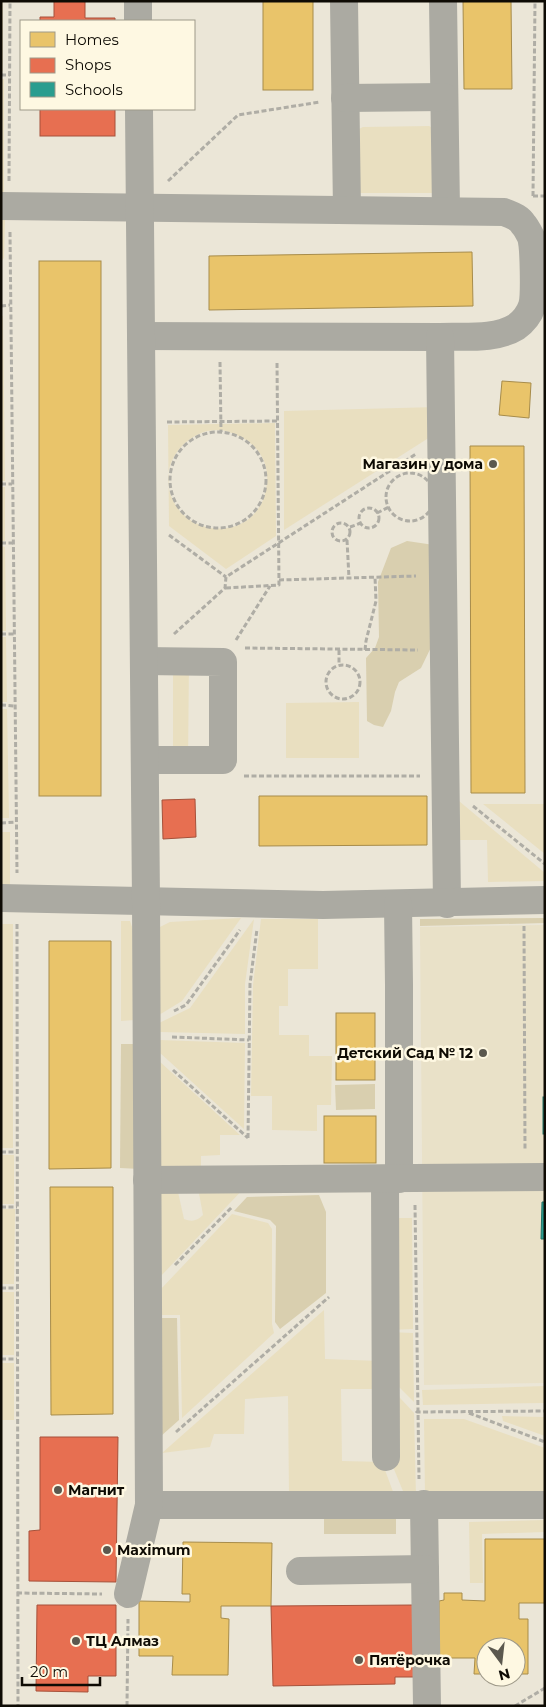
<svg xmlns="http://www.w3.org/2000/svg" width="546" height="1707" font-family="Montserrat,sans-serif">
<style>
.built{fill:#e9e1c8}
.green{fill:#e9dfc0;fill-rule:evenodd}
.forest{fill:#d9cfaf}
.homes{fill:#e9c46a;stroke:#a78c4b}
.shops{fill:#e76f51;stroke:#a6513a}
.schools{fill:#2a9d8f;stroke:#227165}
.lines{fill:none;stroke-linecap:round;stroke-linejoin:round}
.path{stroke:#afada5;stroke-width:3;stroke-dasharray:5 2.5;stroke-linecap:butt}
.minor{stroke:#abaaa2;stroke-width:28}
.poi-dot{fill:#5b584e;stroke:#fef8e2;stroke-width:2}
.labels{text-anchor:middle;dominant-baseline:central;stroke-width:5;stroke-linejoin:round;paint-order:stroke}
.poi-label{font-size:14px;font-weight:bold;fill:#0e0b04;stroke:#fef8e2;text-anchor:start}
</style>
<rect width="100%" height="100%" fill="#ebe6d7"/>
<polygon class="built" points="545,925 545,1383 424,1385 420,927"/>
<g class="green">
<rect x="1" y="1" width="2" height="70"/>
<rect x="1" y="79" width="3" height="116"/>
<polygon points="429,126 434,129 436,193 356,193 359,129 363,127"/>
<polygon points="1,220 5,220 4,258 1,262"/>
<polygon points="1,316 3,316 5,481 1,481"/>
<polygon points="437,407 438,432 284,530 284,411"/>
<path d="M275 423 276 536 226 569 169 526 168 425ZM222 430C258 439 276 464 263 500 258 513 245 524 232 527 181 539 146 480 184 444 191 438 199 433 207 431 212 430 217 430 222 430Z"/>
<rect x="1" y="487" width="4" height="54"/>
<polygon points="1,546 5,547 6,631 1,631"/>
<polygon points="1,637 6,637 7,702 1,702"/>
<polygon points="173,662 189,662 188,760 173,760"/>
<polygon points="359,702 359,758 286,758 286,703"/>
<polygon points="1,709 7,709 9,818 1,818"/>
<polygon points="459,801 545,873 545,881 488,882 487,840 460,840"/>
<polygon points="483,804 545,804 545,854"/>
<rect x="1" y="832" width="9" height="53"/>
<polygon points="241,918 182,1001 159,1015 160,927 170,922"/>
<polygon points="254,919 245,984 245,1034 159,1032 159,1023 190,1008"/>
<polygon points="261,919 318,919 318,969 288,969 288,1006 279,1006 279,1035 309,1035 309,1056 332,1056 331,1105 317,1105 317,1131 272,1130 272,1096 251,1096 253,985"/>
<polygon points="121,921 130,921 134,933 134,1020 121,1021"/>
<rect x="1" y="924" width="12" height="224"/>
<polygon points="159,1040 245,1043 244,1129 159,1052"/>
<polygon points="159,1061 240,1135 220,1135 220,1155 201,1156 201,1176 163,1171 160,1163"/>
<rect x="1" y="1155" width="13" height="49"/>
<path d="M246 1186 160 1277 159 1192H178L184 1219C192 1222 197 1221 203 1215L198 1188Z"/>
<polygon points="1,1209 15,1209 14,1284 1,1284"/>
<polygon points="232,1214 268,1223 272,1229 272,1324 274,1333 182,1418 180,1315 160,1315 160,1290"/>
<polygon points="388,1218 412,1218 413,1329 389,1330"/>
<rect x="1" y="1292" width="13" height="63"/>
<polygon points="324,1310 325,1359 380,1361 380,1389 341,1389 342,1461 382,1462 395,1497 289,1496 288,1396 245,1399 244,1434 214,1434 210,1447 162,1453"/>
<polygon points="389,1332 413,1333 414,1402 389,1377"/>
<rect x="1" y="1363" width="13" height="57"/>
<polygon points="388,1385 414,1413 416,1496 405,1496 389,1457"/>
<polygon points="545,1386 545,1403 423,1405 422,1390"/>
<polygon points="502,1416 545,1417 545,1436 503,1421"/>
<polygon points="424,1419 464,1419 545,1448 545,1496 425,1495"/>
<polygon points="545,1520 545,1532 482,1534 483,1583 470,1583 469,1522"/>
</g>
<g class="forest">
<polygon points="407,541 434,545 435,639 421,668 399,682 395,692 391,711 383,727 374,725 367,721 366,658 375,648 379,637 378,582 391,548"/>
<polygon points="545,918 545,923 420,926 420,919"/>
<polygon points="121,1044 141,1044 140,1169 120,1168"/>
<polygon points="375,1084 375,1109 336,1110 335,1085"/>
<polygon points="319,1195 326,1212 326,1293 280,1329 275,1322 276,1226 270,1220 234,1211 247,1197"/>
<polygon points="160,1318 177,1318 179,1420 161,1436"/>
<rect x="324" y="1518" width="72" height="16"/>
</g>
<g class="homes">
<rect x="263" y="1" width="50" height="89"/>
<polygon points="463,1 511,1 512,89 464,89"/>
<polygon points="472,252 473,306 209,310 209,256"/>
<rect x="39" y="261" width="62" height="535"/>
<polygon points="502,381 531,383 529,418 499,415"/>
<polygon points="470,446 524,446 525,793 471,793"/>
<polygon points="259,796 427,796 427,845 259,846"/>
<polygon points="49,941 111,941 111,1168 49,1169"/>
<rect x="336" y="1013" width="39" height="67"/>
<rect x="324" y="1116" width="52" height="47"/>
<polygon points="50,1187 113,1187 113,1414 51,1415"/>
<polygon points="485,1539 545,1539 545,1603 519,1603 519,1619 528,1619 528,1674 516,1674 516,1647 486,1647 486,1674 474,1674 475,1658 439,1658 439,1601 444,1600 444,1593 462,1593 462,1600 485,1601"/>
<polygon points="183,1542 272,1543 271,1606 221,1606 221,1618 229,1619 228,1675 172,1675 173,1656 139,1656 139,1601 190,1602 190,1594 182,1594"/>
</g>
<g class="shops">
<polygon points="54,1 85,1 85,18 115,18 115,21 40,21 40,17 54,17"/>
<rect x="40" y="109" width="75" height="27"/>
<polygon points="195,799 196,837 163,839 162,800"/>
<polygon points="40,1437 118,1437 116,1582 29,1581 29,1531 40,1530"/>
<polygon points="37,1605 116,1605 116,1676 88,1676 88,1692 36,1691"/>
<polygon points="415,1605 416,1677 395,1677 395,1684 273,1686 271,1606"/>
</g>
<g class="schools">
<rect x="543" y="1097" width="2" height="37"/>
<polygon points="542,1202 545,1202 545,1239 541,1239"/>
</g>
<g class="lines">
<g class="path">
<polyline points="1,75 10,75"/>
<polyline points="9,181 10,1"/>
<polyline points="168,181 238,115 320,102"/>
<polyline points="533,196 545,196"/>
<polyline points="533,196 535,1"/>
<polyline points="10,232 17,873"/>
<polyline points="1,306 10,305"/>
<polyline points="220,362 221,432"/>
<polyline points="167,422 278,421"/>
<circle cx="218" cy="480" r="48"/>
<circle cx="410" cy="497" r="24"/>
<polyline points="1,484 12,484"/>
<circle cx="369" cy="518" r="10"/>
<polyline points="377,513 389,507"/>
<circle cx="341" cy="532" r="9"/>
<polyline points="350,527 361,523"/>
<polyline points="169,535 226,577"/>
<polyline points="347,540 349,578"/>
<polyline points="1,543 13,543"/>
<polyline points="279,580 416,576"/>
<polyline points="226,588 279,585 277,362"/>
<polyline points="1,634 14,634"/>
<polyline points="174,634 225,588 226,577 416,454"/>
<polyline points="236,640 270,586"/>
<polyline points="245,648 418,650"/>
<polyline points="339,650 339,665"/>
<polyline points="365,650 366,641 376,601 375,577"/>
<circle cx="343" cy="682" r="17"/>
<polyline points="1,705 15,706"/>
<polyline points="244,776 420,776"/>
<polyline points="473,806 545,864"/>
<polyline points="1,823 16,822"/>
<polyline points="17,924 18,1706"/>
<polyline points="524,926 525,1150"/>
<polyline points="174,1011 186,1005 240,930"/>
<polyline points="172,1037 249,1040"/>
<polyline points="173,1070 248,1138"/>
<polyline points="248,1138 250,984 257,929"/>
<polyline points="1,1152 17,1152"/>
<polyline points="415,1205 419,1479"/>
<polyline points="1,1207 17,1207"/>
<polyline points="175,1265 232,1207"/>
<polyline points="1,1288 17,1288"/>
<polyline points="1,1359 17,1359"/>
<polyline points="416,1411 417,1412 545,1411"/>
<polyline points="469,1413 545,1442"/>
<polyline points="176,1432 329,1297"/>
<polyline points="17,1593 102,1594"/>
<polyline points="127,1706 128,1619"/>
<polyline points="515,1706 545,1688"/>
</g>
<g class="minor">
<polyline points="138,1 138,21"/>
<polyline points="344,1 347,210"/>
<polyline points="443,1 446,210"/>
<polyline points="345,98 444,97"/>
<path d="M1 206 504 212C511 215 519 217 523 224 526 227 529 233 531 237 534 247 535 297 532 306 529 315 523 322 516 327 495 340 464 336 440 337L141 336"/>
<polyline points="440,337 447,904"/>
<polyline points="144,661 223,662 223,760 145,760"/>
<polyline points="1,898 323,905 545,900"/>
<polyline points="398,904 399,985 399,1179"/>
<polyline points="385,1179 386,1457"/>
<polyline points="147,1180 545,1177"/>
<polyline points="424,1504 427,1706"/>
<polyline points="149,1505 545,1505"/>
<polyline points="300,1571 425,1569"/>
<polyline points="128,1594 149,1505 146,901 139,109"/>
</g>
</g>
<g class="poi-dot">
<circle cx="493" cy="464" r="5"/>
<circle cx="483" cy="1053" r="5"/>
<circle cx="58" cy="1490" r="5"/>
<circle cx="107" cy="1550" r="5"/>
<circle cx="76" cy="1641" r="5"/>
<circle cx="359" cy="1660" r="5"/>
</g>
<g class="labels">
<g class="poi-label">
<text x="483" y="464" text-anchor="end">Магазин у дома</text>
<text x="473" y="1053" text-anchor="end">Детский Сад № 12</text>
<text x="68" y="1490">Магнит</text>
<text x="117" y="1550">Maximum</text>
<text x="86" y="1641">ТЦ Алмаз</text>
<text x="369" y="1660">Пятёрочка</text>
</g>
</g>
<rect width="546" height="1707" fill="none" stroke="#0e0b04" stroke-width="5"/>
<rect x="20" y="20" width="175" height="90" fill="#fef8e2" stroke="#9e9989"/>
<rect x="30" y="32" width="25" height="15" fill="#e9c46a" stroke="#9e9989"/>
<text x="65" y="45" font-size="15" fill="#0e0b04">Homes</text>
<rect x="30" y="58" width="25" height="15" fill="#e76f51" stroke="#9e9989"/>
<text x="65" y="70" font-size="15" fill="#0e0b04">Shops</text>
<rect x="30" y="82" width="25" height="15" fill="#2a9d8f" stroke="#9e9989"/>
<text x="65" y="95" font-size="15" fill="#0e0b04">Schools</text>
<g transform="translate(501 1662) rotate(165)"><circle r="24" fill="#fef8e2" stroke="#9e9989"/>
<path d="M0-4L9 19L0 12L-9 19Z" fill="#5b584e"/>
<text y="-8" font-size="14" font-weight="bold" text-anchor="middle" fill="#0e0b04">N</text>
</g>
<path d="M22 1677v8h78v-8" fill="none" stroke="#0e0b04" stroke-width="2.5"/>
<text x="30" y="1677" font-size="15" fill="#0e0b04" stroke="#fef8e2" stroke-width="4" paint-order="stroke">20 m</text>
</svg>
